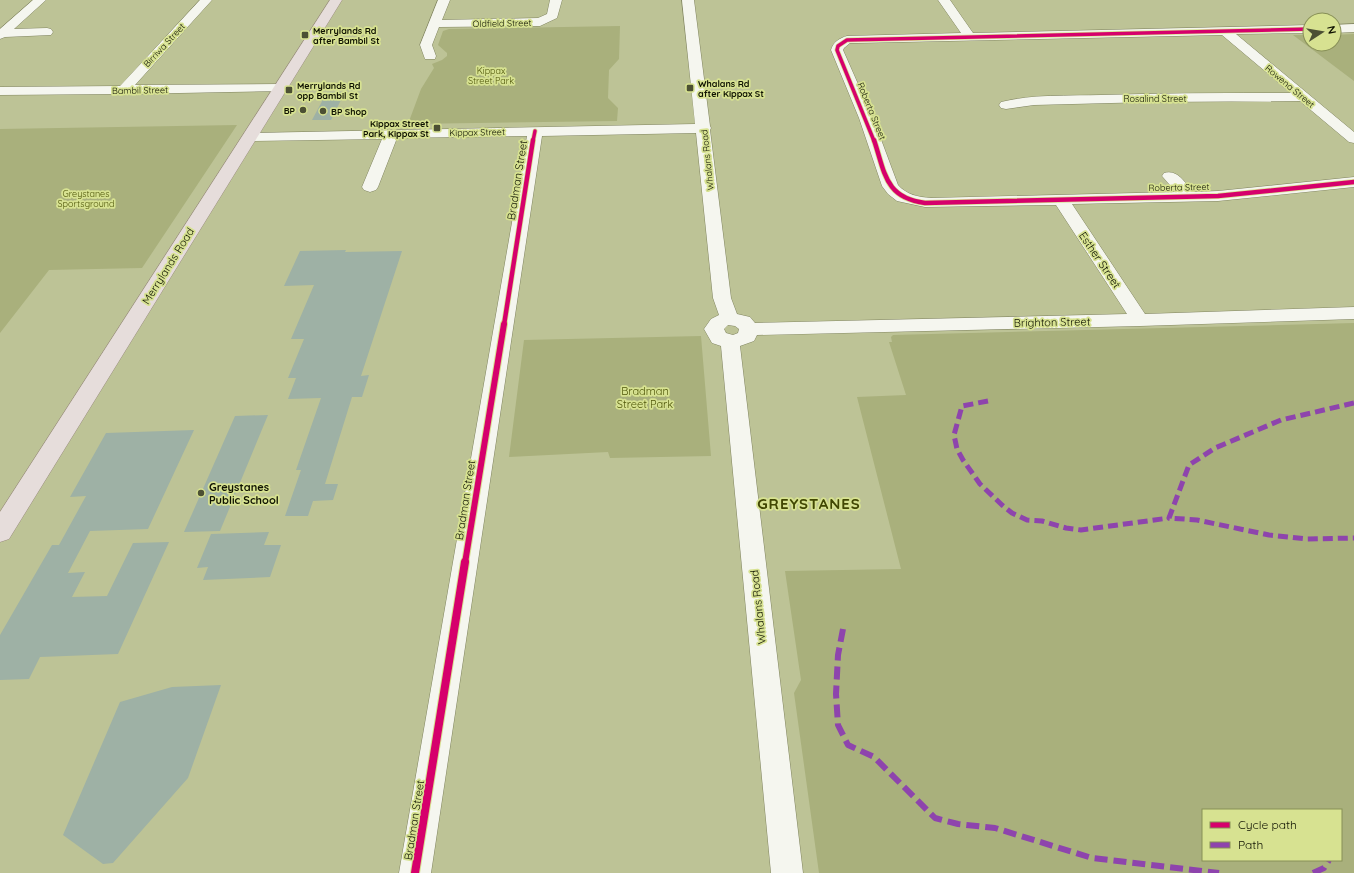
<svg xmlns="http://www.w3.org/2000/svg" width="1354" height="873" font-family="Quicksand,sans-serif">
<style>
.green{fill:#a9b07c;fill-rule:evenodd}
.building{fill:#9eb1a5}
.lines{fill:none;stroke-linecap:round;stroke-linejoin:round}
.minor-casing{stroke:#808460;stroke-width:1}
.major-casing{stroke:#988b7d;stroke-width:1}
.minor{fill:#f5f6ef;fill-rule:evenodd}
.major{fill:#e6dddb;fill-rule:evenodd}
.quiet-far1{stroke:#8e44ad;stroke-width:5;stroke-dasharray:10 5;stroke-linecap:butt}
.quiet{stroke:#8e44ad;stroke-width:6;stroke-dasharray:13 6;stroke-linecap:butt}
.cycleway-far3-casing{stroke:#d7e291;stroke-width:5}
.cycleway-far2-casing{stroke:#d7e291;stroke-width:6}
.cycleway-far1-casing{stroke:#d7e291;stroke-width:8}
.cycleway-casing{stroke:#d7e291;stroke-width:10}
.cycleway-far3{stroke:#d6006c;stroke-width:3.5}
.cycleway-far2{stroke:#d6006c;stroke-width:4.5}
.cycleway-far1{stroke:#d6006c;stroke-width:6}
.cycleway{stroke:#d6006c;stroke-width:8}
.poi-dot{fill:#4c5034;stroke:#d7e291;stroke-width:1.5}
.labels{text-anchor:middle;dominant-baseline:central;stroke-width:3.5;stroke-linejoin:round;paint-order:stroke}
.far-street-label{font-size:9px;fill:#0f1200;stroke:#d7e291}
.far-poi-label{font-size:9px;font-weight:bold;fill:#0f1200;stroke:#d7e291;text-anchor:start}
.far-park-label{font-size:9px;fill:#4f5609;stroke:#d7e291}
.street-label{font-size:11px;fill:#0f1200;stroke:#d7e291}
.park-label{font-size:11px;fill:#4f5609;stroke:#d7e291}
.poi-label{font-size:11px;font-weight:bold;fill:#0f1200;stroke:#d7e291;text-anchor:start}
.district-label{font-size:15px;font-weight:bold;letter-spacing:1px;fill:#414703;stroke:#d7e291}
</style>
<rect width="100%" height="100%" fill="#bdc396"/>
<g class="green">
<polygon points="620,26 619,59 609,70 608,98 618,108 617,121 408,124 421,89 434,68 432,64 442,60 447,56 447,53 438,45 443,31 449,29"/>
<polygon points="1354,34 1354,81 1293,35 1310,35 1310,44 1334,44 1334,35"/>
<polygon points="237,125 142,268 49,270 0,333 0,129"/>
<path d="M1354 323V873H819L794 693 801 680 785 571 901 569 857 397 906 395 889 342H892L891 337 893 335ZM1203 810H1341V860H1203Z"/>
<polygon points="701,336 711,456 610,458 608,452 509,457 524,340"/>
</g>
<g class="building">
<polygon points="327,92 345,92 331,120 312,120"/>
<polygon points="346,250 345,252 402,251 361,376 369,375 362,397 352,397 325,484 338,484 333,500 313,501 308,516 285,516 301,470 296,470 321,398 288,399 296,378 288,378 304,339 291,339 314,285 284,286 300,251"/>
<polygon points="268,415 220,531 184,532 235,416"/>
<polygon points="194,430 148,529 90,531 68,573 85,572 72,597 107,596 133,543 169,542 118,654 40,657 29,679 0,680 0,635 52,545 59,545 86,496 70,497 106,433"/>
<polygon points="269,532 264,545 281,545 270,577 203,580 208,567 197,568 211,534"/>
<polygon points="221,685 188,778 113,863 103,864 63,835 120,702 172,687"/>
</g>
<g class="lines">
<g class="minor-casing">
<g id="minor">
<polygon points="33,0 46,0 14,29 47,28 51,29 53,32 51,35 5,37 0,39 0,29"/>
<polygon points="200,0 212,0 135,85 280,84 285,85 287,88 285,91 128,94 123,95 118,94 0,95 0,87 120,86"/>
<polygon points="438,0 450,0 442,20 538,18 547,14 550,0 562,0 557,18 540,26 439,27 432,45 436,56 435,59 425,59 420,45"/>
<path d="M682 0H694L710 126 711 128 710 130 731 298 737 314 750 317 755 323 1127 314 1056 205 925 207 897 201 888 194 882 186 859 118 831 50C833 42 840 38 847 36L961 33 938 0H950L973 33 1310 25V33L1236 34 1354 132V143L1349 142 1300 101 1150 102 1034 105 1006 109 1001 108 999 105 1001 102C1033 94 1068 96 1101 95 1164 93 1228 93 1291 93L1222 35 857 43H850L844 48 843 50 873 118 898 185C907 195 918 197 931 198L1176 192 1162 176 1164 173C1178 169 1185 183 1193 192L1218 191 1354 177V187L1218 201 1072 204 1145 314 1354 307V319L1140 326 757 335 754 341 740 346 803 873H771L721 346 712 343 704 329 711 319 719 315 713 298 696 133 542 136 431 873H399L527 136 397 138 378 187 376 190 370 192 364 190 362 187 382 139 250 141 245 140 243 137 245 134 250 133 695 124ZM728 325 735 326 739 329 738 333 733 335 726 333 724 329Z"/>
<polygon points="1354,24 1354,32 1334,33 1334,25"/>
</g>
</g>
<g class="major-casing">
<polygon id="major" points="330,0 342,0 9,539 0,542 0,512"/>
</g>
<use href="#minor" class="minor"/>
<use href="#major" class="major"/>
<g class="quiet-far1">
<polyline points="988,401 962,406 954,435 957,449 963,460 980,484 1002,505 1012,513 1027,520 1042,521 1066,528 1081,530 1169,518"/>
<polyline points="1354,403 1281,420 1215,448 1189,465 1169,518 1197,520 1269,535 1307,539 1354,538"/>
</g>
<g class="quiet">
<polyline points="843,629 838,655 836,694 838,725 848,745 874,757 935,818 958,824 995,828 1092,858 1219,873"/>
<polyline points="1313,873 1324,868 1329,860"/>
</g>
<g class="cycleway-far3-casing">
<g id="cycleway-far3">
<polyline points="533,141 535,131"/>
<polyline points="874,141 837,50 838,46 847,40 1310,29"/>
</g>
</g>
<g class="cycleway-far2-casing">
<g id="cycleway-far2">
<path d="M874 140C885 173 885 198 925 203L1218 196 1354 182"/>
<polyline points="504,325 533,140"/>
</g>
</g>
<g class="cycleway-far1-casing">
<polyline id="cycleway-far1" points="465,563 504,324"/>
</g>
<g class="cycleway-casing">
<polyline id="cycleway" points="415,873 465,562"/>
</g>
<use href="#cycleway-far3" class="cycleway-far3"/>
<use href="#cycleway-far2" class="cycleway-far2"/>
<use href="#cycleway-far1" class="cycleway-far1"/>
<use href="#cycleway" class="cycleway"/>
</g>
<g class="poi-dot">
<rect x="301" y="31" width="8" height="8" rx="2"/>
<rect x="686" y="84" width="8" height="8" rx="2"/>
<rect x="285" y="86" width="8" height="8" rx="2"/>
<circle cx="303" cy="110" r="4"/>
<circle cx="323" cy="111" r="4"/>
<rect x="433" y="124" width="8" height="8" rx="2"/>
<circle cx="201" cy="493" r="4"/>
</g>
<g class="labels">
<g class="far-street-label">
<text transform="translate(502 23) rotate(-1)">Oldfield Street</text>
<text transform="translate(164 45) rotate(-47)">Birriwa Street</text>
<text transform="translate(1290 86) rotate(40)">Rowena Street</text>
<text transform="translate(140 90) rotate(-1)">Bambil Street</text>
<text x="1155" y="98">Rosalind Street</text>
<text transform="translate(872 111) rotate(68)">Roberta Street</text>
<text transform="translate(477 132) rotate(-1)">Kippax Street</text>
<text transform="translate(707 160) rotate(-96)">Whalans Road</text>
<text transform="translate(1179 187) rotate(-1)">Roberta Street</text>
</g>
<g class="far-poi-label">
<text x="313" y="30">Merrylands Rd<tspan x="313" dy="10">after Bambil St</tspan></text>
<text x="698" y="83">Whalans Rd<tspan x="698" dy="10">after Kippax St</tspan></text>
<text x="297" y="85">Merrylands Rd<tspan x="297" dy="10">opp Bambil St</tspan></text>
<text x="295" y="110" text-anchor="end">BP</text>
<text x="331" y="111">BP Shop</text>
<text x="429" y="123" text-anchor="end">Kippax Street<tspan x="429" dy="10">Park, Kippax St</tspan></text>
</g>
<g class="far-park-label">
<text x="491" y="70">Kippax<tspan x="491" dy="10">Street Park</tspan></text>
<text x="86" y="193">Greystanes<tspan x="86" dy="10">Sportsground</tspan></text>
</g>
<g class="street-label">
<text transform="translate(517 180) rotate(-81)">Bradman Street</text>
<text transform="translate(1100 260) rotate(56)">Esther Street</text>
<text transform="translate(168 266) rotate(-58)">Merrylands Road</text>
<text transform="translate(1052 322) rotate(-1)">Brighton Street</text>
<text transform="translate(465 500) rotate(-81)">Bradman Street</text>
<text transform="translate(758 607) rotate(-96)">Whalans Road</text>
<text transform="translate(414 820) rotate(-81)">Bradman Street</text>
</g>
<g class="park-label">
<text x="645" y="391">Bradman<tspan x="645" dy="13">Street Park</tspan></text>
</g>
<g class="poi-label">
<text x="209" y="487">Greystanes<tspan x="209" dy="13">Public School</tspan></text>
</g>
<g class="district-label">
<text x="809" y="503">GREYSTANES</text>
</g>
</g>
<rect x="1202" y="809" width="140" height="52" fill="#d7e291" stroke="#878f57"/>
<rect x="1210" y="822" width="20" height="6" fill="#d6006c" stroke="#878f57"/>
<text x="1238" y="829" font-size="12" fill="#0f1200">Cycle path</text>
<rect x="1210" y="842" width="20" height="6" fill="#8e44ad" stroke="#878f57"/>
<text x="1238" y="849" font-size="12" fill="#0f1200">Path</text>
<g transform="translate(1322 32) rotate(78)"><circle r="19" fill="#d7e291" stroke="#878f57"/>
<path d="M0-3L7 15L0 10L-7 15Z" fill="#4c5034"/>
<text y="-6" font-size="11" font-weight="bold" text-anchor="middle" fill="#0f1200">N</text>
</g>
</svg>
